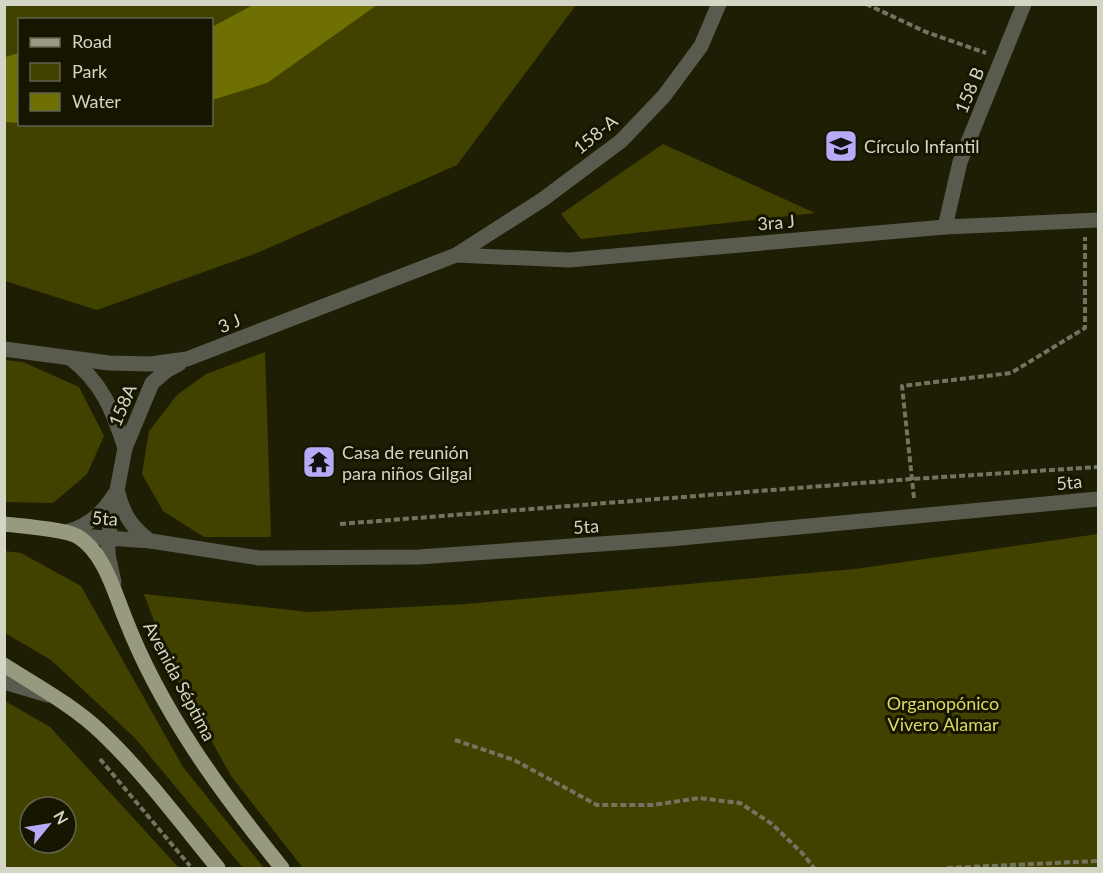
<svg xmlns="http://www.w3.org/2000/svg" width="1103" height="873" font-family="Lato,sans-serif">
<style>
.green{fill:#424200;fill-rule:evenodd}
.water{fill:#6f7003}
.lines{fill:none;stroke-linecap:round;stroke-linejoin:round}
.path{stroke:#73745f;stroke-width:4;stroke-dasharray:6 3;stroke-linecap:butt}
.minor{stroke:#5a5b4f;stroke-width:15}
.major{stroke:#989a80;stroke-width:15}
.labels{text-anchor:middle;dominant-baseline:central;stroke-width:6;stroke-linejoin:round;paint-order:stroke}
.street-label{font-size:18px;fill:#d3d5c5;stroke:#151500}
.poi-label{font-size:18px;fill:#d3d5c5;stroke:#151500;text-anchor:start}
.park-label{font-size:18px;fill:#d8da61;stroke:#151500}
</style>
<rect width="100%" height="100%" fill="#1e1e05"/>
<g class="green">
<path d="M5 5H576L457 165 257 253 97 310 5 281ZM20 20H212V124H20Z"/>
<polygon points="663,144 815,213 581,239 561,214"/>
<polygon points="265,352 271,537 204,537 163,511 142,474 149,431 177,395 206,374"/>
<polygon points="5,360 23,362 79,387 104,436 87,474 53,503 5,502"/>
<polygon points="1098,534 1098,868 303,868 231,776 173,672 144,594 309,612 466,604 855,569"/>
<polygon points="4,551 21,553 81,586 183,767 264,868 243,868 135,738 51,660 5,633"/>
<path d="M5 701 50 727 179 868H5ZM30 807H66V843H30Z"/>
</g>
<g class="water">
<polygon points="253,5 253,4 377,5 267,83 212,100 212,27"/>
<polygon points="19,53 19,123 5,122 5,57"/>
</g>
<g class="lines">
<g class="path">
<polyline points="866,4 926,32 986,53"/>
<polyline points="914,498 902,386 1011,373 1085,328 1085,237"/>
<polyline points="340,524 912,479 1098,467"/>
<polyline points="455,740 514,760 597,805 653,805 699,798 740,803 772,824 803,854 814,868"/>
<polyline points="100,759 190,866"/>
<polyline points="947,868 1098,861"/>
</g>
<g class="minor">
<polyline points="945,227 960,162 1024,4"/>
<polyline points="456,255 569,260 945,227 1098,220"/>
<polyline points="4,349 109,363 150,364 187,359 456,255 542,200 621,141 664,96 701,46 719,4"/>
<path d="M70 358C102 382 113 411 125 448"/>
<path d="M118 493C123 514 132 528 150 541"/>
<path d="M66 532C87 527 103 513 114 495"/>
<polyline points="76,536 151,541 259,558 419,557 670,539 1098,499"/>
<polyline points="114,582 108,555 108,538 125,448 152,383 166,371 179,364"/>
<polyline points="4,682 48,695"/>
</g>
<g class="major">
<path d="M4 524C21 526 64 529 77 536 104 552 114 591 125 618 161 711 220 791 282 868"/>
<path d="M4 665C37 686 74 706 102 733 145 774 181 823 218 868"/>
</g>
</g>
<defs>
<g id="school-square" transform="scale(1.725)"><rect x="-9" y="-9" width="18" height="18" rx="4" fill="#b7abf8" stroke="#151500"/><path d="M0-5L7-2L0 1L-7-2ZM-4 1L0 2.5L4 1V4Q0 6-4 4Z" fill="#111"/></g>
<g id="temple-square" transform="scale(1.725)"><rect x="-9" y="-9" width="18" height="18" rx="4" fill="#b7abf8" stroke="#151500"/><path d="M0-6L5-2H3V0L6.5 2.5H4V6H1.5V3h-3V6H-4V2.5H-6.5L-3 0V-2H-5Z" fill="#111"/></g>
</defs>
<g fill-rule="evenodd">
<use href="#school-square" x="841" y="146"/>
<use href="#temple-square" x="319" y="462"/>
</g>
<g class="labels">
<g class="street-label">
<text transform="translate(969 90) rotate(-67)">158 B</text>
<text transform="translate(595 134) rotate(-39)">158-A</text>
<text transform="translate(776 222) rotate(-5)">3ra J</text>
<text transform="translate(229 323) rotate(-23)">3 J</text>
<text transform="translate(122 405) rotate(-67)">158A</text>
<text transform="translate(1069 482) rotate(-6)">5ta</text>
<text transform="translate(105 518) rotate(4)">5ta</text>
<text transform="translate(586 526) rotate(-4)">5ta</text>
<text transform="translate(180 681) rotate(62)">Avenida Séptima</text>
</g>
<g class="poi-label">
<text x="864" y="146">Círculo Infantil</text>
<text x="342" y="452">Casa de reunión<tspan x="342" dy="21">para niños Gilgal</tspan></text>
</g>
<g class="park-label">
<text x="943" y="703">Organopónico<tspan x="943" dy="21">Vivero Alamar</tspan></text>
</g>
</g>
<rect width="1103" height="873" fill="none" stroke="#d3d5c5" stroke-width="12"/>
<rect x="18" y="18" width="195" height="108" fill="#151500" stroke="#61624f" stroke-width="1.5"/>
<rect x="30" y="38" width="30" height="9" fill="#989a80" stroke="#61624f" stroke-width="1.5"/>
<text x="72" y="48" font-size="18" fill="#d3d5c5">Road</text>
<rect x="30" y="63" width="30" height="18" fill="#424200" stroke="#61624f" stroke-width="1.5"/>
<text x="72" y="78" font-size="18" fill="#d3d5c5">Park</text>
<rect x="30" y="93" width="30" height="18" fill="#6f7003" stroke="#61624f" stroke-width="1.5"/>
<text x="72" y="108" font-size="18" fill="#d3d5c5">Water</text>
<g transform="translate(48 825) rotate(60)"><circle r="28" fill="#151500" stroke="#61624f" stroke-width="1.5"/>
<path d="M0-4.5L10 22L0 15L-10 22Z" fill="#b7abf8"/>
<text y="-9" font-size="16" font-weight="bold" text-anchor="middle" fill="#d3d5c5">N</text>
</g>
</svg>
